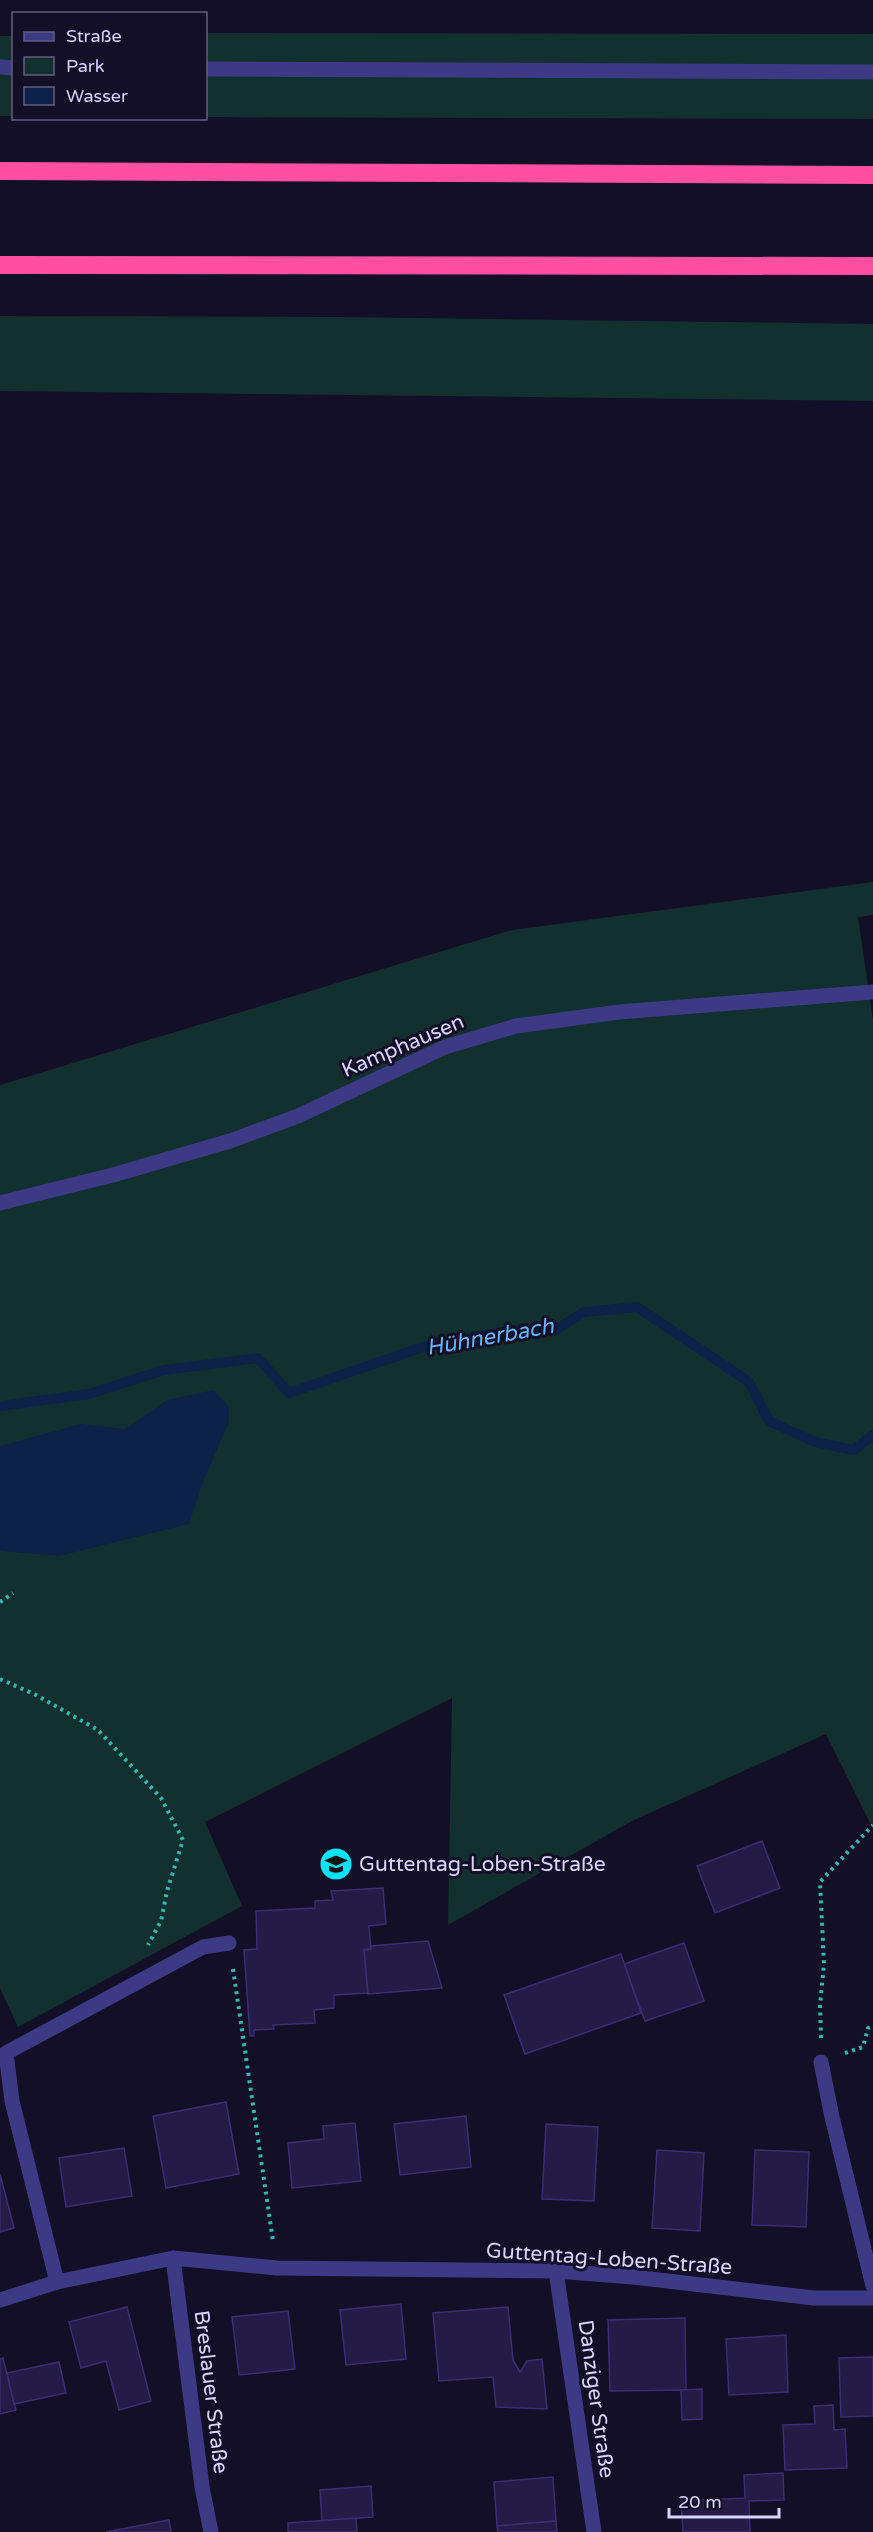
<svg xmlns="http://www.w3.org/2000/svg" width="873" height="2532" font-family="'Varela Round',sans-serif">
<style>
.green{fill:#12302f}
.water{fill:#0c2248}
.lines{fill:none;stroke-linecap:round;stroke-linejoin:round}
.stream{stroke:#0c2248;stroke-width:10}
.building{fill:#241b47;stroke:#3b2d73;stroke-width:1.5}
.path{stroke:#2fb8b0;stroke-width:4;stroke-dasharray:3 4.5;stroke-linecap:butt}
.service{stroke:#3d3a85;stroke-width:15}
.minor{stroke:#3d3a85;stroke-width:15}
.motorway{stroke:#ff4fa3;stroke-width:18}
.labels{text-anchor:middle;dominant-baseline:central;stroke-width:6;stroke-linejoin:round;paint-order:stroke}
.street-label{font-size:21px;fill:#d9d4ff;stroke:#130f26}
.poi-label{font-size:21px;fill:#d9d4ff;stroke:#130f26;text-anchor:start}
.water-label{font-size:22px;font-style:italic;fill:#62b6ff;stroke:#130f26}
</style>
<rect width="100%" height="100%" fill="#130f26"/>
<g class="green">
<polygon points="206,33 873,34 873,119 206,117"/>
<rect x="0" y="36" width="13" height="80"/>
<polygon points="0,316 342,317 873,324 873,401 0,391"/>
<polygon points="873,882 873,915 858,917 873,1020 873,1829 826,1734 632,1821 448,1925 452,1698 205,1822 242,1906 18,2027 0,1988 0,1085 512,930"/>
</g>
<polygon class="water" points="214,1390 229,1407 229,1422 202,1484 189,1524 59,1556 0,1551 0,1446 81,1424 125,1429 167,1400"/>
<g class="lines">
<polyline class="stream" points="0,1406 89,1394 164,1370 258,1358 289,1393 435,1343 521,1329 554,1331 584,1312 637,1307 749,1382 769,1421 815,1442 854,1450 873,1435"/>
</g>
<g class="building">
<polygon points="762,1841 780,1888 715,1913 697,1866"/>
<polygon points="383,1888 386,1924 369,1926 371,1949 364,1950 368,1993 334,1995 334,2008 314,2010 315,2023 273,2025 274,2029 254,2030 254,2036 250,2036 244,1950 257,1949 256,1911 315,1908 315,1901 333,1900 331,1891"/>
<polygon points="428,1941 442,1988 368,1994 364,1950 371,1949 371,1946"/>
<polygon points="684,1943 704,2001 645,2021 624,1964"/>
<polygon points="621,1954 641,2013 525,2054 504,1995"/>
<polygon points="226,2102 239,2174 166,2188 153,2116"/>
<polygon points="466,2116 471,2167 400,2175 394,2124"/>
<polygon points="355,2123 361,2181 292,2188 288,2143 324,2139 323,2126"/>
<polygon points="546,2124 598,2127 594,2201 542,2199"/>
<polygon points="124,2148 132,2196 66,2207 59,2158"/>
<polygon points="657,2150 704,2153 700,2231 652,2228"/>
<polygon points="755,2150 809,2152 806,2227 752,2225"/>
<polygon points="0,2174 14,2228 0,2232"/>
<polygon points="401,2304 406,2359 346,2365 340,2310"/>
<polygon points="127,2307 151,2401 119,2410 106,2361 81,2368 69,2322"/>
<polygon points="508,2307 513,2360 520,2372 527,2361 542,2359 547,2409 496,2407 493,2377 439,2381 433,2313"/>
<polygon points="288,2311 295,2369 239,2375 232,2317"/>
<polygon points="685,2318 686,2390 610,2391 608,2320"/>
<polygon points="786,2335 788,2392 729,2395 726,2339"/>
<polygon points="873,2357 873,2416 841,2417 839,2358"/>
<polygon points="3,2358 16,2410 0,2414 0,2359"/>
<polygon points="59,2362 66,2393 14,2404 7,2373"/>
<polygon points="702,2389 702,2419 682,2420 681,2390"/>
<polygon points="833,2405 834,2430 845,2429 847,2468 785,2470 783,2425 815,2424 814,2406"/>
<polygon points="783,2473 784,2500 749,2501 750,2532 683,2532 681,2501 745,2498 744,2475"/>
<polygon points="553,2477 556,2521 497,2526 494,2482"/>
<polygon points="371,2486 373,2517 322,2521 320,2490"/>
<polygon points="356,2518 357,2532 288,2532 288,2523"/>
<polygon points="169,2520 171,2532 106,2532"/>
<polygon points="556,2521 557,2532 498,2532 497,2526"/>
</g>
<g class="lines">
<g class="path">
<polyline points="0,1602 13,1593"/>
<polyline points="0,1679 36,1695 98,1730 161,1798 183,1840 167,1891 161,1921 148,1945"/>
<polyline points="233,1969 273,2241"/>
<polyline points="821,2038 820,2005 824,1964 820,1882 873,1825"/>
<polyline points="845,2053 863,2047 868,2028 873,2026"/>
</g>
<g class="service">
<polyline points="0,67 14,68"/>
<polyline points="206,69 873,72"/>
<polyline points="57,2282 12,2101 6,2053 203,1947 229,1943"/>
</g>
<g class="minor">
<polyline points="0,1203 113,1175 230,1141 298,1116 445,1047 516,1026 619,1012 873,992"/>
<polyline points="821,2062 832,2117 873,2286"/>
<polyline points="173,2258 202,2487 211,2532"/>
<polyline points="556,2271 594,2532"/>
<polyline points="0,2300 57,2282 173,2258 277,2268 556,2271 633,2277 814,2298 873,2298"/>
</g>
<g class="motorway">
<polyline points="0,171 873,175"/>
<polyline points="0,265 873,266"/>
</g>
</g>
<defs>
<g id="school-disc" transform="scale(1.725)"><circle r="9.5" fill="#00e5ff" stroke="#130f26"/><path d="M0-5L7-2L0 1L-7-2ZM-4 1L0 2.5L4 1V4Q0 6-4 4Z" fill="#111"/></g>
</defs>
<g fill-rule="evenodd">
<use href="#school-disc" x="336" y="1864"/>
</g>
<g class="labels">
<g class="street-label">
<text transform="translate(403 1046) rotate(-23)">Kamphausen</text>
<text transform="translate(609 2259) rotate(4)">Guttentag-Loben-Straße</text>
<text transform="translate(211 2392) rotate(83)">Breslauer Straße</text>
<text transform="translate(596 2399) rotate(82)">Danziger Straße</text>
</g>
<g class="poi-label">
<text x="359" y="1864">Guttentag-Loben-Straße</text>
</g>
<g class="water-label">
<text transform="translate(490 1337) rotate(-10)">Hühnerbach</text>
</g>
</g>
<rect x="12" y="12" width="195" height="108" fill="#130f26" stroke="#625e7d" stroke-width="1.5"/>
<rect x="24" y="32" width="30" height="9" fill="#3d3a85" stroke="#625e7d" stroke-width="1.5"/>
<text x="66" y="42" font-size="18" fill="#d9d4ff">Straße</text>
<rect x="24" y="57" width="30" height="18" fill="#12302f" stroke="#625e7d" stroke-width="1.5"/>
<text x="66" y="72" font-size="18" fill="#d9d4ff">Park</text>
<rect x="24" y="87" width="30" height="18" fill="#0c2248" stroke="#625e7d" stroke-width="1.5"/>
<text x="66" y="102" font-size="18" fill="#d9d4ff">Wasser</text>
<path d="M669 2508v9h110v-9" fill="none" stroke="#d9d4ff" stroke-width="3"/>
<text x="678" y="2508" font-size="18" fill="#d9d4ff" stroke="#130f26" stroke-width="4.5" paint-order="stroke">20 m</text>
</svg>
